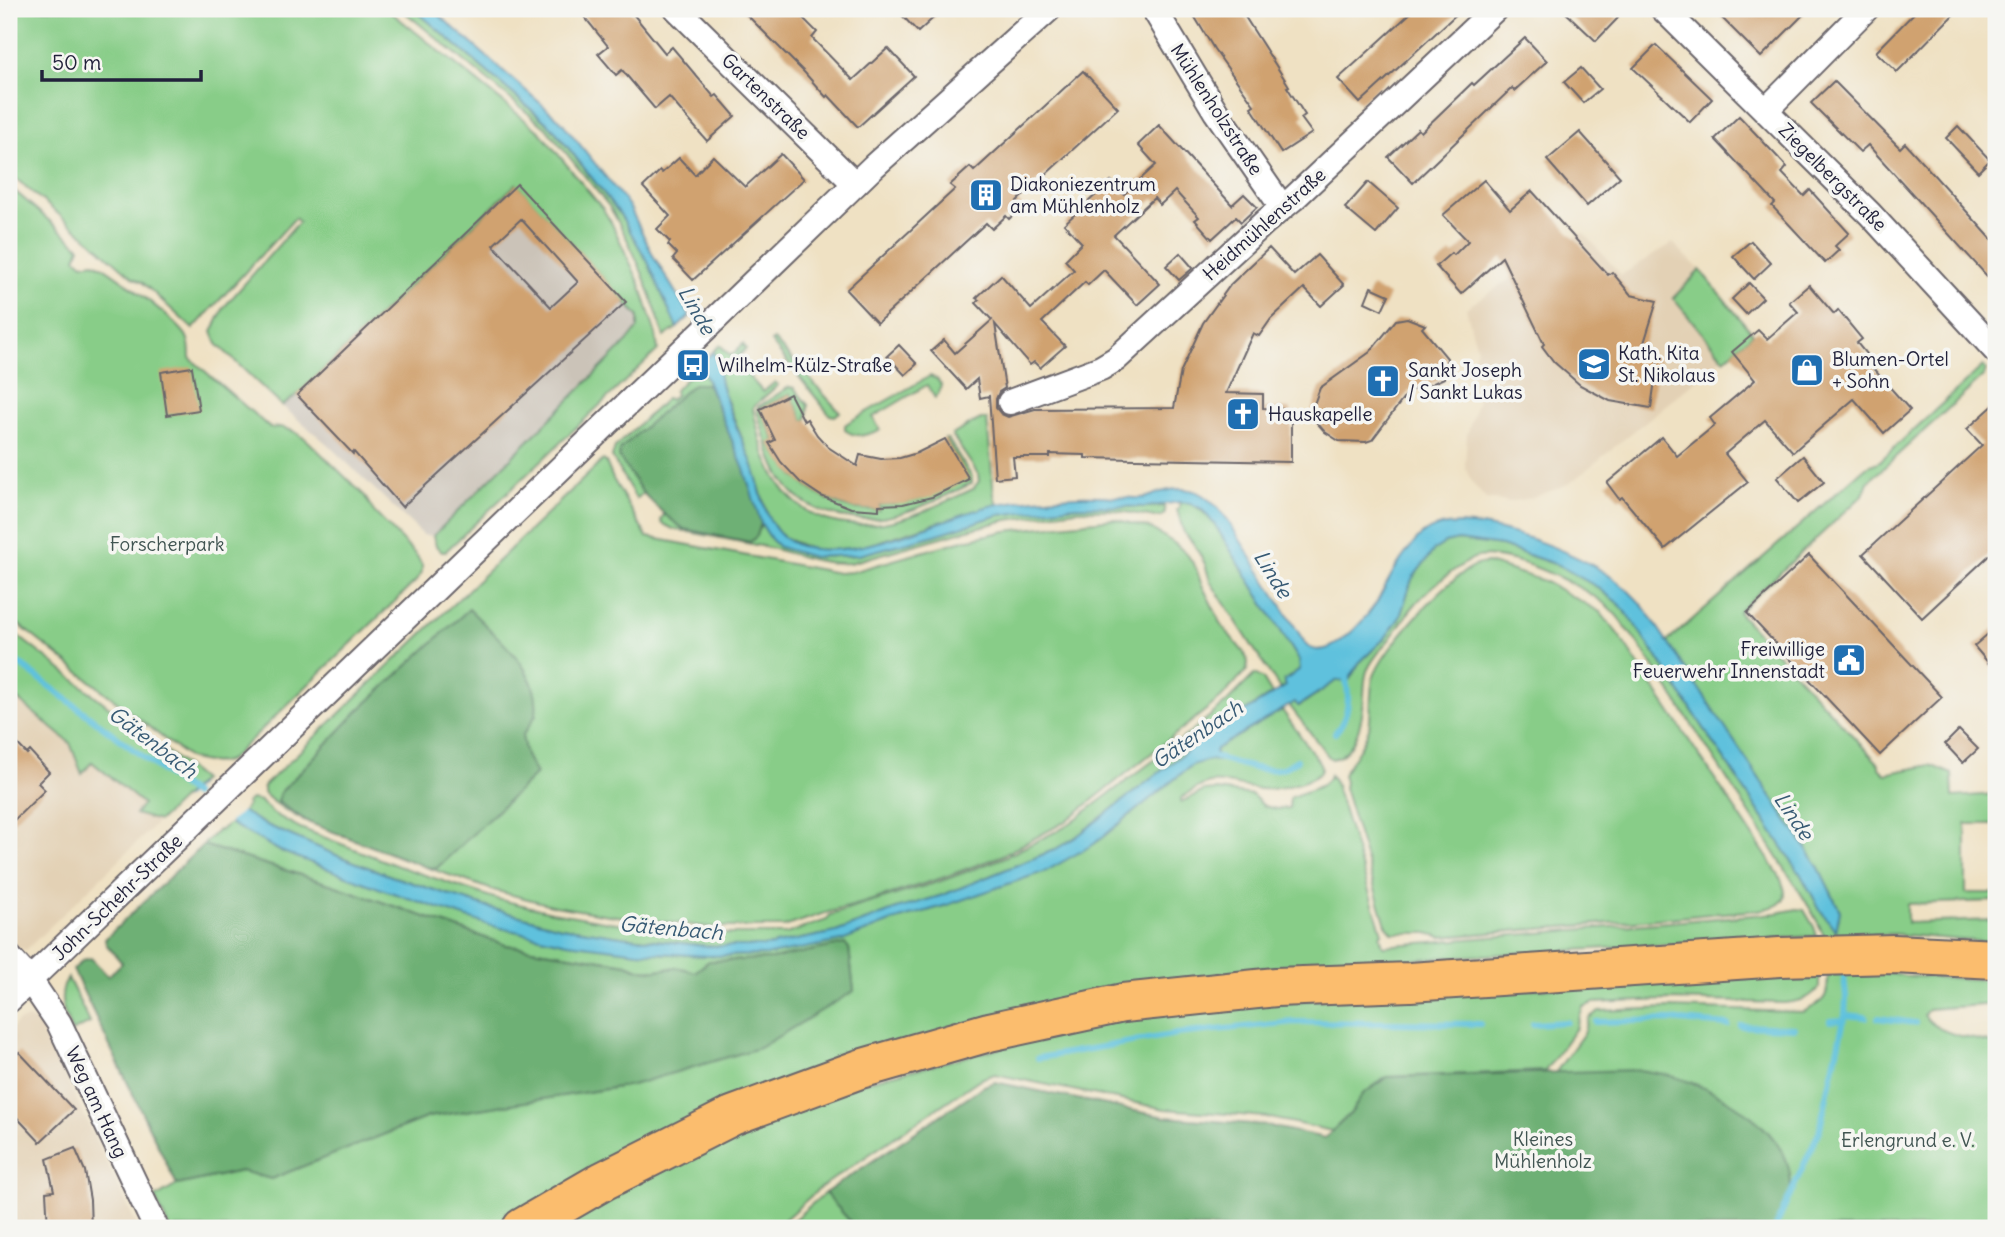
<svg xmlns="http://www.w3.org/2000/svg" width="2005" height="1237" font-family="Delius,sans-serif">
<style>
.built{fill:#e3d1b5}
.industrial{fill:#cbc3b8}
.green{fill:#88cd88;stroke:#557862;stroke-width:2}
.forest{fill:#6eb074;stroke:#486958;stroke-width:2}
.water{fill:#5fc1dd;stroke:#40728c;stroke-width:2}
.pier{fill:#efe1c3}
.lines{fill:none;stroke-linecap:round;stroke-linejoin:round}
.stream{stroke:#5fc1dd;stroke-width:6}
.building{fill:#d0a270;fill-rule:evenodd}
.street-casing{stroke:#6a656b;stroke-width:28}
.primary-casing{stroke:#6a656b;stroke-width:42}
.street{stroke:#fff;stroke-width:24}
.primary{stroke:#fbbd6e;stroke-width:38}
.labels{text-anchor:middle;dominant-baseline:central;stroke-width:7;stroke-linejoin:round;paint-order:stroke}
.street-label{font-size:19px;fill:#22223b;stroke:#f6f6f2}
.poi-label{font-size:19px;fill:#22223b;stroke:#f6f6f2;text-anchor:start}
.park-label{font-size:19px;fill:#415552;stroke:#f6f6f2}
.water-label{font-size:21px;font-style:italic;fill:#375a74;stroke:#f6f6f2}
</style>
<rect width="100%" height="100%" fill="#f6f6f2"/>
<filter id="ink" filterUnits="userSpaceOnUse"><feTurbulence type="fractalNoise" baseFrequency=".0143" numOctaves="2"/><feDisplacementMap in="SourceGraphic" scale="14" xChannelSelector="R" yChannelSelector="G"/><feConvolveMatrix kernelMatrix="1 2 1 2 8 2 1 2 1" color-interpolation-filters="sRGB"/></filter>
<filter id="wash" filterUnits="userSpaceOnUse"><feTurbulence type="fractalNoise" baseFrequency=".00686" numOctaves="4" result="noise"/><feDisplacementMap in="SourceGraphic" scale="28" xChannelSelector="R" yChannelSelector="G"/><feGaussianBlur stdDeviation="1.57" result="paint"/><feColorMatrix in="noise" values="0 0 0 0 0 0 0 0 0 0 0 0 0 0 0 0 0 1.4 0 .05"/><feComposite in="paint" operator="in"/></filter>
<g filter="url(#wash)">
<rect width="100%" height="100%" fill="#efe1c3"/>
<g class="built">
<polygon points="1584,233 1621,275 1673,243 1700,270 1753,334 1570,483 1535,497 1509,502 1486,499 1472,483 1465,466 1467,435 1485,378 1467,369 1477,349 1466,308 1579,234"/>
<polygon points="9,692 70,743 82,774 92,762 143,804 136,814 159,821 26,950 9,943"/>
<polygon points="27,1019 34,1021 41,1026 138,1228 9,1228 9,1031 19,1021"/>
</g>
<polygon class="industrial" points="517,184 638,316 638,328 628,342 433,536 423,535 326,443 282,406 297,395"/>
<g class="green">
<polygon points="9,9 387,9 540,132 603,209 612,224 640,284 656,335 658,350 445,552 442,552 436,546 433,536 627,342 638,328 638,316 516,184 297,395 282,406 217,344 212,332 224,307 299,222 295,218 193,329 142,282 133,278 91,241 9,173"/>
<path d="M401 9H414L552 128 620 214 648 262 677 328 664 337C651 292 634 247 609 206L546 128Z"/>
<path d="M9 186 80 247 76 258 83 264 94 262C109 268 181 324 187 337 190 343 190 351 190 358L270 428 281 427 293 431 306 439 364 495 374 512 417 556 422 565V572L417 580 231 759C218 766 204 761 190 759L9 617Z"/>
<polygon points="1700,270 1753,334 1724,359 1673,298"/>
<polygon points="774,340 840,412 835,416 830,415 771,342"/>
<path d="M743 344 746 349 734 360 763 392 775 382 778 385 753 407C754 418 758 428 760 439 777 501 816 533 883 523 915 518 944 502 973 489L979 481 978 474 952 435 973 423 981 419H987L994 495 997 504 858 548 813 550 787 539 779 533 769 519 753 466 722 388 718 371V359L713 352 720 345 731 356Z"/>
<polygon points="700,364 709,386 705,384 620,457 643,493 636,499 612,457 615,447 667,398 670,400 676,394 674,391"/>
<path d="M1983 366 1986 369 1984 376 1868 482 1863 495 1738 612 1879 764V768L1885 774 1930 765 1952 774 1953 797 1996 794V824H1966V893H1996V901L1907 904V923L1996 920V943L1894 934 1824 936C1815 913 1800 893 1787 872 1756 823 1724 774 1692 725 1673 696 1654 666 1633 637 1625 626 1617 614 1606 605 1583 585 1497 544 1470 560 1450 572 1428 589 1413 607 1404 618 1397 630 1388 641 1380 651 1372 659 1367 671 1363 684 1365 695 1363 708 1361 726 1353 755 1332 759L1329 757 1289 705 1296 701 1299 706 1336 681 1350 679 1359 663 1385 638 1400 617 1412 579 1434 550 1445 543 1458 540 1501 546 1558 565 1597 587 1618 603 1633 621 1801 875 1821 911 1836 930 1840 911 1818 866 1667 642 1866 467 1880 461Z"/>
<path d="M930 376 937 379 941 385 939 393 935 398 927 385 873 417 880 430C867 435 857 439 845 430V425L849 422Z"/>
<path d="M789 387 794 388 808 405 807 419 804 421 790 394 760 409 775 440 770 444C788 474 815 499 851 508 859 510 870 509 879 510V505C918 503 934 496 968 478L945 439H948L972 477V483C946 496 910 514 881 518 848 522 807 513 787 486 770 464 765 436 757 411L758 407Z"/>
<path d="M603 460 606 462 613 479 647 537 838 573 852 572 960 541 1006 531 1114 519 1150 528 1174 543 1187 554 1196 568 1201 583 1223 627 1245 654 1248 662 1247 670 1221 698 1065 822 1001 856 942 878 863 903 822 914 784 927H708L608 915 555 906 493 890 426 867H437L536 774 526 756 522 736 536 715 469 610 358 711 280 793 278 802 310 823C292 815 277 806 263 793V787Z"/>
<path d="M1179 502C1197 503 1204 512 1215 525L1299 660 1300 669 1284 681 1286 686 1280 689 1210 581 1205 564 1194 544 1184 533 1177 510 1180 508Z"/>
<path d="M1076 506 1147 507 1164 506 1165 513 1162 516 1155 517 1114 510H1077L1007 520 960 532 850 563C822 565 797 555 770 548 738 541 705 535 673 529L662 523 661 520 664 514 684 529 757 536 761 523 771 539 813 557 859 555 935 535 999 515Z"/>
<path d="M1488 563 1544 581 1600 612 1618 634 1779 875C1783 885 1790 896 1779 904 1767 912 1726 912 1710 914 1621 923 1531 929 1442 937L1427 933H1393L1386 925 1344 788 1345 782 1343 775C1351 760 1365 744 1369 728 1372 712 1369 695 1373 679 1381 651 1449 575 1477 565 1478 564 1486 563 1488 563Z"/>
<polygon points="9,629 179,761 202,780 159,821 135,814 143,804 92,762 82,774 70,743 9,692"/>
<polygon points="1255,674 1263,679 1272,694 1209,734 1076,837 1054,850 943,895 897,909 836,932 767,946 707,946 628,937 561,927 490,908 391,876 336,855 262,823 241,812 248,805 246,803 251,799 260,801 274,814 300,828 398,866 497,899 552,912 609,922 710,934 786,934 827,920 830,915 941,881 1003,858 1065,827 1177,743 1226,703"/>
<path d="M1282 710 1319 762C1321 766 1322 767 1320 772 1315 781 1279 789 1269 789 1250 791 1229 780 1210 783 1199 785 1190 793 1181 798V802L1204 791 1217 790 1252 795 1264 806 1276 809 1289 808 1290 798C1302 791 1326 789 1330 775L1335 783 1382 933 1380 936 1383 946 1777 913 1797 909 1804 910 1814 927 1817 936 1264 968 1120 988 596 1169 495 1228H169L155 1198 177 1185 241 1171 271 1179 428 1117 632 1085 854 991 849 948 845 944 772 959 709 961 695 972C690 971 684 968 678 968 655 968 651 976 627 964L506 945 333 885 203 845 218 830 220 831 230 822 280 851 329 868 638 952 707 956 770 955 947 905 1094 844 1192 765 1209 760 1216 754V749Z"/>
<path d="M1894 973 1905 976 1996 980V1004L1928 1009 1924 1015C1938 1036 1974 1038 1996 1044V1228H1775L1790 1196 1556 1072 1584 1033 1589 1018 1599 1011 1668 1008 1803 1012C1826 1000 1828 999 1828 974Z"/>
<path d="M1819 974V987C1809 1000 1800 1001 1784 1003L1667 1000 1593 1003 1583 1007 1576 1028 1545 1071 1387 1077 1363 1094 1351 1113 1332 1131 1265 1117 1165 1109 995 1074 980 1079 820 1188 775 1228H552L734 1130 864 1082 1126 1017 1274 1002Z"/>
<path d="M68 978 90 1023 72 1032C64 1014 56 996 68 978Z"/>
<polygon points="825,1193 856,1228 784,1228"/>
</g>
<g class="forest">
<polygon points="693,384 705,384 709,386 744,469 761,523 757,536 750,542 684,529 664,514 643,493 619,457 620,449"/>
<path d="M469 609C496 637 542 670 536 713 534 720 526 730 522 736L526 756 536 774 437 868 426 867 310 823 278 802 280 793 358 711Z"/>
<path d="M203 845 333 885 506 945 627 964C651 976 655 968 678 968 684 968 690 971 695 972L709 961 772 959 845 944 849 948 854 991 759 1048 632 1085 428 1117 271 1179 241 1171 177 1185 73 970 83 960 91 958 108 976 122 963 106 944 105 939Z"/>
<path d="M1636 1070C1645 1071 1654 1072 1663 1074 1714 1085 1800 1132 1790 1194 1788 1205 1780 1218 1775 1228H856L825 1193 984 1086 995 1082 1165 1117 1264 1125 1325 1138 1351 1113 1363 1094 1387 1077Z"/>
</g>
<g class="water">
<polygon points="414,9 432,9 561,121 629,206 654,257 690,316 677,328 648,262 620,214 553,128"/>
<path d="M713 352C720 362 718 375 722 387 729 414 743 439 753 466 761 488 763 517 780 534 827 579 944 515 998 504 1021 500 1054 497 1077 496 1099 495 1120 498 1141 498 1148 498 1154 494 1161 492 1192 483 1206 494 1225 516L1307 646C1330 663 1365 619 1377 602 1383 591 1388 580 1395 569 1401 559 1416 538 1426 532 1465 507 1571 550 1607 574 1622 584 1635 596 1646 610L1818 866 1840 911 1836 931 1821 911 1801 875 1655 654 1633 622 1618 603 1597 587 1558 565 1501 546 1458 540 1445 543 1434 550 1412 579 1400 617 1385 638 1359 663 1349 680 1336 681 1298 706 1295 702 1216 749 1215 752 1220 759 1218 761 1209 760 1192 765 1094 844 1046 871 947 905 893 921 842 941 770 955 707 956 638 952 567 943 492 926 384 890 280 851 184 798 198 785 262 823 336 855 391 876 490 908 561 927 628 937 707 946H767L836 932 897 909 943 895 1054 850 1076 837 1209 734 1286 686 1284 681 1300 669 1299 660 1215 525 1202 509 1190 503 1179 502 1147 507 1076 506 999 515 935 535 859 555 813 557 779 547 771 539 761 523 744 469 700 364Z"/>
</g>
<polygon class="pier" points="202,783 244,809 227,825 183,801"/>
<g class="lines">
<g class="stream">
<polyline points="696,345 709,365"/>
<polyline points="9,656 194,795"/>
<path d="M1335 733C1350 716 1350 696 1345 675"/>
<path d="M1215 757C1233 762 1264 774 1282 768 1287 767 1292 763 1297 760"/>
<polyline points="1845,1015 1866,1017"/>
<polyline points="1878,1018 1915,1023"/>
<polyline points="1830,1021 1844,1020"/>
<polyline points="1596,1022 1669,1020 1728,1025"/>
<polyline points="1533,1024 1567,1022"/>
<polyline points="1741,1026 1794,1028"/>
<polyline points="1038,1058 1177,1034 1294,1022 1480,1024"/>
<polyline points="1775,1228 1819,1132 1845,1015 1846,997 1843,967"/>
</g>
</g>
<g id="blocks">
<g class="building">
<polygon points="578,9 629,9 665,53 672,47 714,97 717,95 735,116 707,141 669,97 655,109 622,70 616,75 598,54 608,46"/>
<polygon points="741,9 794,9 817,32 812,38 853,80 888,48 914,76 858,127 828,95 826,97 804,72"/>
<polygon points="896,9 943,9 918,32"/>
<polygon points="1190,9 1240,9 1289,86 1287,87 1305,115 1301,118 1312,133 1281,153 1251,107 1254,105 1214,49"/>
<polygon points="1415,9 1462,9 1360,103 1338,79"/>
<polygon points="1562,9 1608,9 1618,18 1596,41"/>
<polygon points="1713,9 1809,9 1761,57"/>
<polygon points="1918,9 1959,9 1897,72 1876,52"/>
<polygon points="1525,38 1547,61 1514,91 1512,88 1413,183 1388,157 1418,129 1421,132 1472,83 1474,85"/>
<polygon points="1656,45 1712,99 1690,122 1633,68"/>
<polygon points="1581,68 1600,89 1583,103 1564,82"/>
<polygon points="1083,71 1118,108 1017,201 1022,206 1009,219 1006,216 992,229 986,223 877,323 846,290 955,189 950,185 970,167 974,171"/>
<polygon points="1834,81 1900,148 1905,143 1996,244 1996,286 1868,145 1860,152 1811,103"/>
<polygon points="1739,116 1787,167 1782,173 1804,196 1810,190 1849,233 1835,246 1839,250 1825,263 1772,206 1775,203 1715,139"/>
<polygon points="1159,125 1232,205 1244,194 1257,207 1241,222 1236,217 1212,239 1195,220 1199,217 1175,191 1160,205 1154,198 1114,235 1160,284 1137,305 1104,270 1088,285 1085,282 1042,322 1065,346 1040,368 1034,362 1030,365 995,324 1005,388 999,392 996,399 996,408 1001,414 1008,417 1035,409 1174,408 1181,371 1203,323 1231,284 1269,248 1294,275 1317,255 1344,285 1321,306 1304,288 1271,319 1259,336 1253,333 1226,393 1263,394 1263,408 1291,409 1291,462 1085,458 1085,455 1050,454 1050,457 1013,457 1015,476 995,478 989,396 980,398 977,379 966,389 931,351 944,340 955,353 992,320 976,303 979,300 976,298 1001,275 1031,309 1074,270 1065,260 1082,243 1064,224 1111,181 1124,194 1156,165 1138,145"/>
<polygon points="1958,126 1990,160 1978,172 1946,138"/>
<polygon points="1580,132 1620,177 1587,206 1547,160"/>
<polygon points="781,154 804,179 693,280 673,259 677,254 668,245 670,242 657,229 670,216 643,187 660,171 662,173 679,158 695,175 713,156 745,187"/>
<polygon points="1484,180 1510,210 1532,191 1608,275 1612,272 1631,295 1657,301 1640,356 1658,359 1651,408 1610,401 1580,385 1554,362 1542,346 1544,344 1502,257 1461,294 1436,266 1451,253 1454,255 1468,241 1443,215"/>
<polygon points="1368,182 1398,208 1376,234 1345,208"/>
<path d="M517 184 626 302 402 507 354 452 353 454 297 395ZM521 219 578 282 551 307 493 245Z"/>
<polygon points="1751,241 1771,263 1754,279 1733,256"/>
<polygon points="1180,253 1193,268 1179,280 1166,266"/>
<polygon points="1749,283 1763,298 1746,314 1732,299"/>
<polygon points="1809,285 1834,314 1838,310 1862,339 1857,343 1866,354 1863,357 1910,410 1884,433 1854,399 1793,452 1765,420 1725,454 1748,482 1665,549 1622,497 1619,499 1607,483 1662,437 1677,456 1715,425 1710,418 1755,380 1732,352 1758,330 1767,339 1798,312 1789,302"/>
<polygon points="1371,287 1389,295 1382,310 1365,302"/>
<polygon points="1407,318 1425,325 1422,328 1447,358 1444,378 1421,389 1410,390 1372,440 1366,442 1339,441 1325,432 1310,415 1320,388 1370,352 1396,320"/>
<polygon points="899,345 917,364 905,375 887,356"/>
<polygon points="192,367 199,410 167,415 161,372"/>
<polygon points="790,394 804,421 807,419 817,435 828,447 857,466 860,455 881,459 900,458 917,453 945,439 969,479 932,497 903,504 879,505 879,510 851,508 821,496 800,482 781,462 769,443 775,440 760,409"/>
<polygon points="1996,403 1996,549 1922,618 1863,554 1982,445 1967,429"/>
<polygon points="1803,456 1824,482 1798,503 1777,478"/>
<polygon points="1809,555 1942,697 1880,755 1747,613"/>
<polygon points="1996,627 1996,672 1974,646"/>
<polygon points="1959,730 1978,749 1963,763 1945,744"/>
<polygon points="9,735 27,754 30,751 49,772 38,783 45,790 9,825"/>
<polygon points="19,1052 74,1110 40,1142 9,1109 9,1062"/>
<polygon points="75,1148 85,1171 90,1200 91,1228 48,1228 46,1192 54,1191 47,1159"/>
</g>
</g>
</g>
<g filter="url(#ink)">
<use href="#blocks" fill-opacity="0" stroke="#6a656b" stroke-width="2"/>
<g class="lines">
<g class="street-casing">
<g id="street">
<polyline points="677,9 855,184"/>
<polyline points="1154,9 1216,112 1282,207"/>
<polyline points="1663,9 1870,214 1996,351"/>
<polyline points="1766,110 1866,9"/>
<polyline points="1010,402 1101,368 1116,359 1265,222 1294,198 1495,9"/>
<polyline points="9,957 30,980 59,1023 156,1228"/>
<polyline points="9,1000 874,166 1049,9"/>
</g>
</g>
<g class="primary-casing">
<polyline id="primary" points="522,1228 603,1181 732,1116 860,1069 989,1032 1123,1003 1276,987 1410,982 1780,957 1894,954 1996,959"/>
</g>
<use href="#street" class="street"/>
<use href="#primary" class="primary"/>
</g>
</g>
<defs>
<g id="building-square" transform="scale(1.75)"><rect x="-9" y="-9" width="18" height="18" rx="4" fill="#1f6fb2" stroke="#f6f6f2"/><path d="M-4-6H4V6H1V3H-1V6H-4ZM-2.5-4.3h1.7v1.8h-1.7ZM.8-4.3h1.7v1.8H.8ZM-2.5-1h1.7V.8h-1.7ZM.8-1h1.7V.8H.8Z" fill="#fff"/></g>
<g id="school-square" transform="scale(1.75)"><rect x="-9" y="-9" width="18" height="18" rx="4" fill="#1f6fb2" stroke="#f6f6f2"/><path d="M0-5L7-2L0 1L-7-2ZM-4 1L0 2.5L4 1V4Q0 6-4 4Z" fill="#fff"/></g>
<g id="bus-square" transform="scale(1.75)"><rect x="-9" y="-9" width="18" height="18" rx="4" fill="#1f6fb2" stroke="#f6f6f2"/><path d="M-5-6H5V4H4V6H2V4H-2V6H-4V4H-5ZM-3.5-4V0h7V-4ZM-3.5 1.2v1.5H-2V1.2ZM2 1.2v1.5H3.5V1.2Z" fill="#fff"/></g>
<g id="shop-square" transform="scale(1.75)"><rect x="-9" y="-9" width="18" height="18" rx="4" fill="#1f6fb2" stroke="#f6f6f2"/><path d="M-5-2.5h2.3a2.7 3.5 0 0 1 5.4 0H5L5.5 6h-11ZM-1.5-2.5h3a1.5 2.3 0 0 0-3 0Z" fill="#fff"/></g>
<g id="church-square" transform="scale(1.75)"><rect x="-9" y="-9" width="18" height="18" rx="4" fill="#1f6fb2" stroke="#f6f6f2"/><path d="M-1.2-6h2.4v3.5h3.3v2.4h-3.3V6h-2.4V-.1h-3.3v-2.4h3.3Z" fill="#fff"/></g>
<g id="civic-square" transform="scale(1.75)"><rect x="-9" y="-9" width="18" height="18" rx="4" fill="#1f6fb2" stroke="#f6f6f2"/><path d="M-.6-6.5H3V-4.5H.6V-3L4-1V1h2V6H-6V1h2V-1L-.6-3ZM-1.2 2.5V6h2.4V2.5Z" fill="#fff"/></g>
</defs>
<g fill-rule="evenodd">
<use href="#building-square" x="986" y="195"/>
<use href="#school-square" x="1594" y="364"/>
<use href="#bus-square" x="693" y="365"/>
<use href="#shop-square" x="1807" y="370"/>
<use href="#church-square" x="1383" y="381"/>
<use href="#church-square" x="1243" y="414"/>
<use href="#civic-square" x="1849" y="660"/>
</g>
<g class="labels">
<g class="street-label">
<text transform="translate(766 96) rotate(44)">Gartenstraße</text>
<text transform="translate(1217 109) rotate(57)">Mühlenholzstraße</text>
<text transform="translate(1833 177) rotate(45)">Ziegelbergstraße</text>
<text transform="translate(1264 224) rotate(-42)">Heidmühlenstraße</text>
<text transform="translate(117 897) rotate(-44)">John-Schehr-Straße</text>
<text transform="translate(97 1102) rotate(65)">Weg am Hang</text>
</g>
<g class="poi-label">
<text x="1010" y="184">Diakoniezentrum<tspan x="1010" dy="22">am Mühlenholz</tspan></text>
<text x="1618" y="353">Kath. Kita<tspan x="1618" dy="22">St. Nikolaus</tspan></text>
<text x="1832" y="359">Blumen-Ortel<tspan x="1832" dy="22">+ Sohn</tspan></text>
<text x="718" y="365">Wilhelm-Külz-Straße</text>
<text x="1408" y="370">Sankt Joseph<tspan x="1408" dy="22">/ Sankt Lukas</tspan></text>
<text x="1268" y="414">Hauskapelle</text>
<text x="1825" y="649" text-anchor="end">Freiwillige<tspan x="1825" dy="22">Feuerwehr Innenstadt</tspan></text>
</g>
<g class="park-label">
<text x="167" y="544">Forscherpark</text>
<text x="1543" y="1139">Kleines<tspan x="1543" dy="22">Mühlenholz</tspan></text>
<text x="1908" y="1140">Erlengrund e. V.</text>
</g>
<g class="water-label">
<text transform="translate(697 310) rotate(60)">Linde</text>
<text transform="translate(1273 574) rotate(58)">Linde</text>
<text transform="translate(1197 734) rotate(-34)">Gätenbach</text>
<text transform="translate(153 742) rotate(37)">Gätenbach</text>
<text transform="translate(1794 816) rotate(56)">Linde</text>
<text transform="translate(671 928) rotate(5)">Gätenbach</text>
</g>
</g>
<rect width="2005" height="1237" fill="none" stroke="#f6f6f2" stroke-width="35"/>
<path d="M42 70v10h159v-10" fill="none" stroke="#22223b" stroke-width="3.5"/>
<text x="52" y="70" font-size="21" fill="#22223b" stroke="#f6f6f2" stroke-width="5" paint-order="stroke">50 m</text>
</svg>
